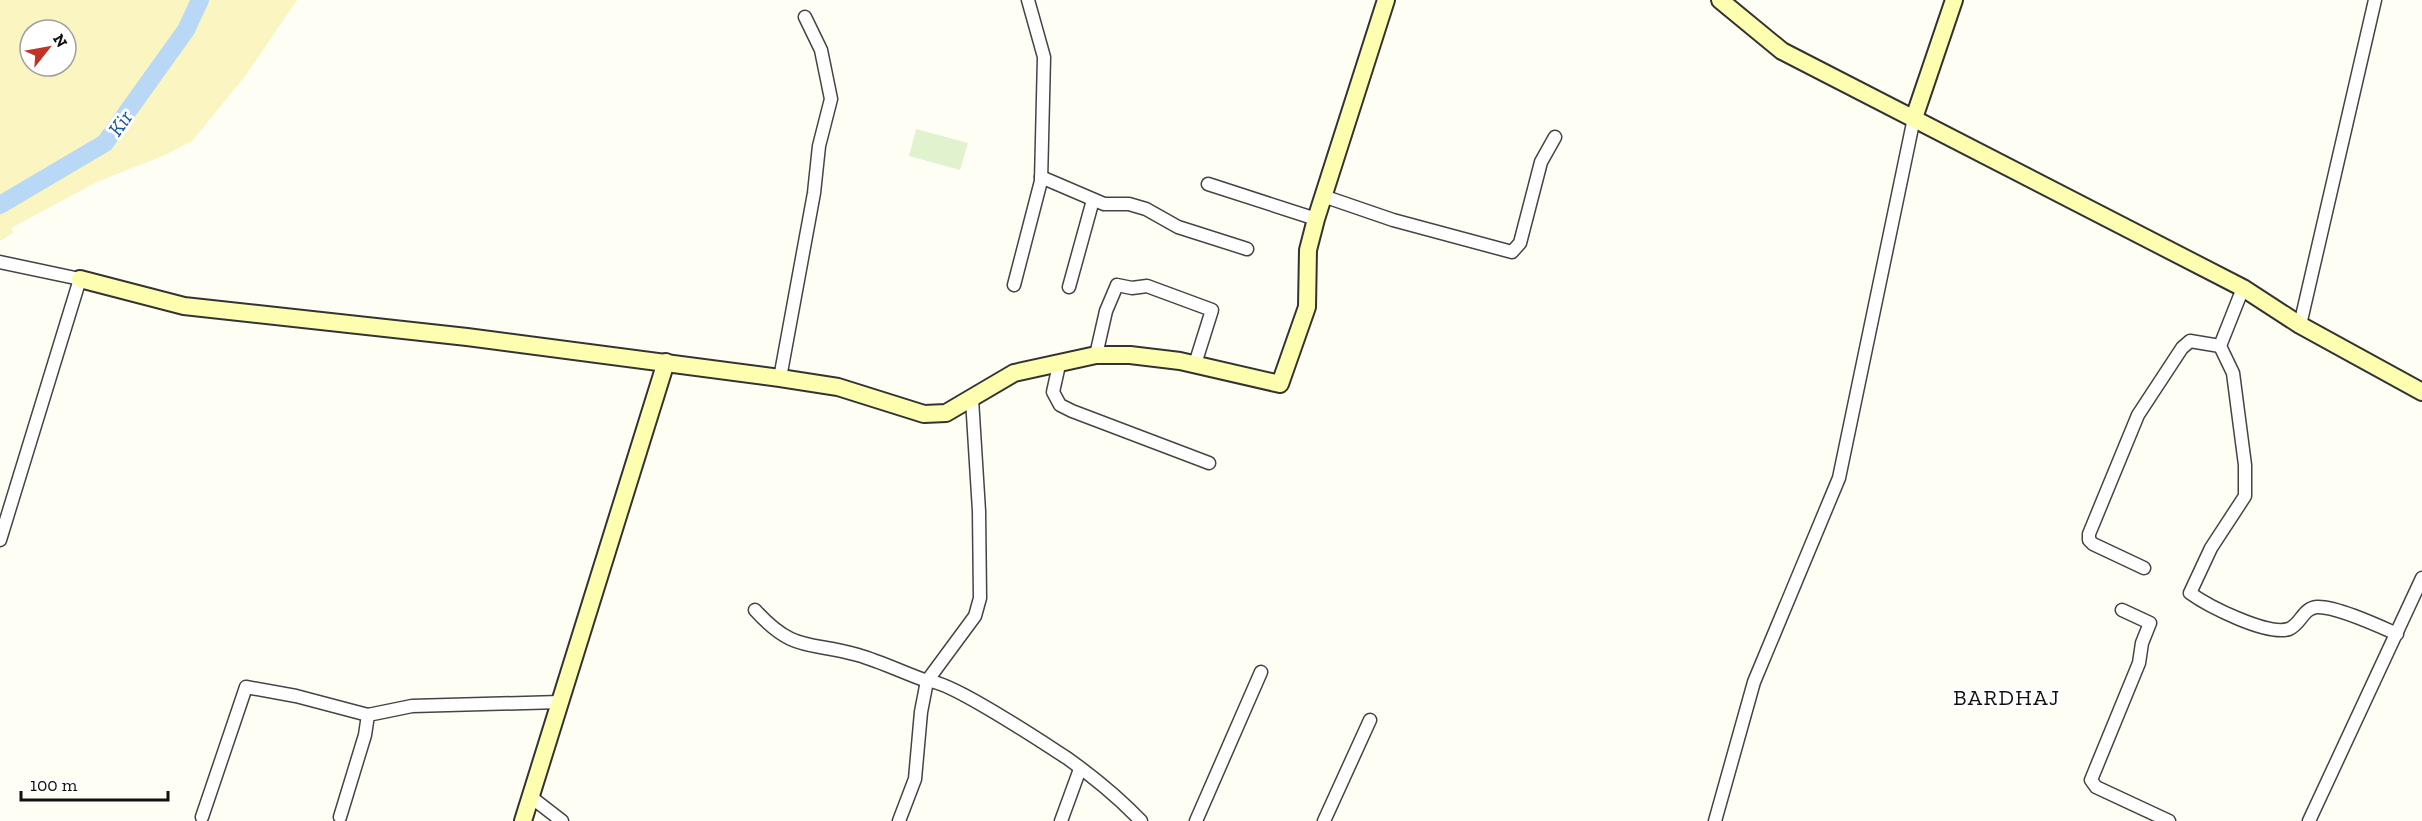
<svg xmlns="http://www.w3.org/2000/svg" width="2422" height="821" font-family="'Zilla Slab',serif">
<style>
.sand{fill:#faf5c1;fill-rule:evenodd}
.pitch{fill:#e1f2cf}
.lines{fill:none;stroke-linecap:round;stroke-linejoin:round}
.river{stroke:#b9d8f6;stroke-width:18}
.street-casing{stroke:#444;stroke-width:15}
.secondary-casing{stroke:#333;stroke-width:20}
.street{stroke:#fff;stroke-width:12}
.secondary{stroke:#fdfeb0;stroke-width:16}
.labels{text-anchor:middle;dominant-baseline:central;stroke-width:6;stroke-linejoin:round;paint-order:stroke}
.water-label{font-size:21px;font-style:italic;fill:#1856a4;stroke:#fff}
.quarter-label{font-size:22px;letter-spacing:1.5px;fill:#111;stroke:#fff}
</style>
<rect width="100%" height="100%" fill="#fffef4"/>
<path class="sand" d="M0 0H297L246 75 192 141 165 155 97 182 11 228 13 233 0 241ZM30 30H66V66H30Z"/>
<polygon class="pitch" points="916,129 968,143 960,170 909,156"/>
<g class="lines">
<polyline class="river" points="0,205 105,143 186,30 200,0"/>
<g class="street-casing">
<g id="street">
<polyline points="1041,177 1104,204 1129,204 1146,209 1178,227 1247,249"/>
<polyline points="1208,184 1316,219"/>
<polyline points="1323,196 1393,220 1512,252 1520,243 1541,162 1555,137"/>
<polyline points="0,262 80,279 0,540"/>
<polyline points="1014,285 1041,181 1044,57 1028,0"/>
<polyline points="1069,287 1093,200"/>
<path d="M2243 288 2220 346 2233 373 2245 465V496L2211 548 2190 593C2208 606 2267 636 2289 629 2301 624 2303 608 2317 607 2336 606 2379 626 2397 634"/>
<polyline points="2300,325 2375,0"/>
<polyline points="1096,355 1106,311 1117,285 1132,288 1147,286 1212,310 1195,364"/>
<polyline points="1059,365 1053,392 1060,405 1072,411 1209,463"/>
<polyline points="780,378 814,193 819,146 831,99 821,50 805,17"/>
<polyline points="2144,568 2093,544 2089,540 2089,534 2138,415 2182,348 2190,341 2220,346"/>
<path d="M755 610C794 653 809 641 858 655 882 662 904 673 927 681 948 679 1045 744 1067 758 1092 776 1120 799 1141 821"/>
<polyline points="2122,610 2150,623 2142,643 2139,663 2091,780 2096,787 2169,821"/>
<polyline points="531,797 562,821"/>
<polyline points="202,817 246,687 296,696 368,715"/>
<polyline points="340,817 365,735 368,715 412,706 560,702"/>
<polyline points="899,821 915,779 921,712 927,681 975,616 980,598 979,511 972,399"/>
<polyline points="1061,821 1080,769"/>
<polyline points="1196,821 1261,672"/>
<polyline points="1324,821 1370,720"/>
<polyline points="1715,821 1754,682 1839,478 1914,118"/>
<polyline points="2309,821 2422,578"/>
</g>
</g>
<g class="secondary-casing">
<g id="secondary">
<polyline points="1720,0 1782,51 2243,288 2300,325 2422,392"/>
<polyline points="1914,118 1954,0"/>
<polyline points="80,279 184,306 467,337 780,378 838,387 924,414 946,413 1014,373 1096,355 1130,355 1180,361 1280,384 1307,307 1308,250 1316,219 1386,0"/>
<polyline points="523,821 666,362"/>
</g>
</g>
<use href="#street" class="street"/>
<use href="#secondary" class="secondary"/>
</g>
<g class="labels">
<g class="water-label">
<text transform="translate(120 123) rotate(-55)">Kir</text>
</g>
<g class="quarter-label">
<text x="2007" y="697">BARDHAJ</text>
</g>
</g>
<g transform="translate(48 48) rotate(59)"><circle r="28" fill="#ffffff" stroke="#a0a0a0" stroke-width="1.5"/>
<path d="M0-4.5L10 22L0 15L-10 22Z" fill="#c23327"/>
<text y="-9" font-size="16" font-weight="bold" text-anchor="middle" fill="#111111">N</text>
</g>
<path d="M21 791v9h147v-9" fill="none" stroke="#111111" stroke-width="3"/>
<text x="30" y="791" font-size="18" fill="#111111" stroke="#ffffff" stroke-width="4.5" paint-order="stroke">100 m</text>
</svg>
